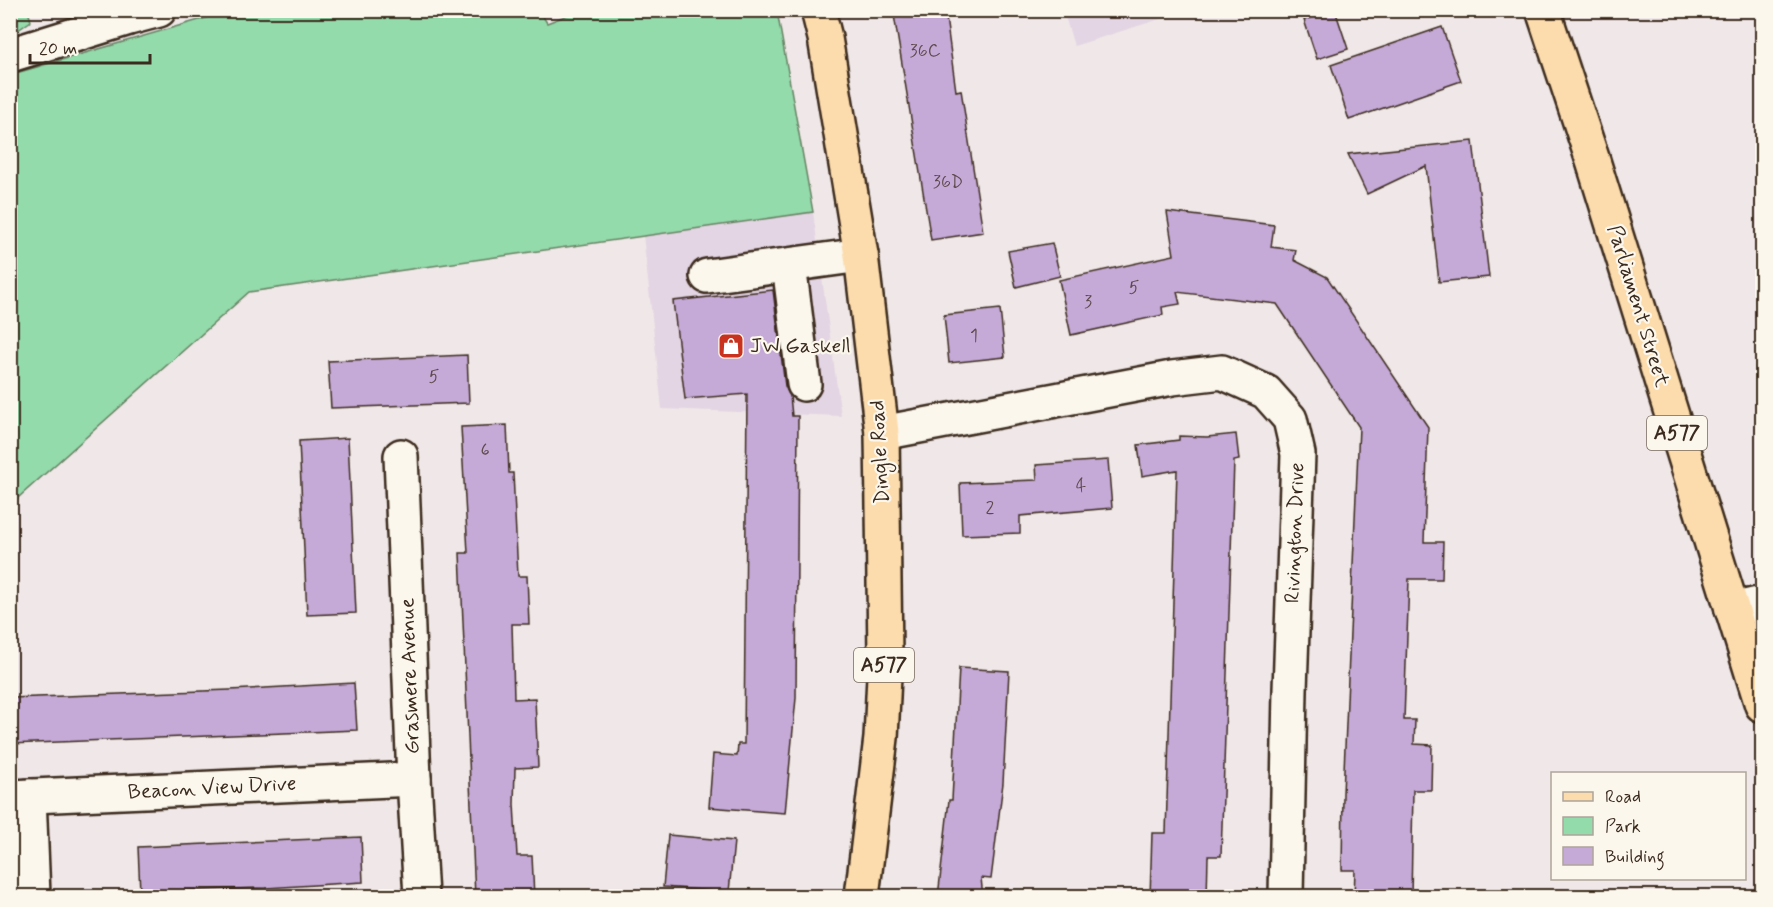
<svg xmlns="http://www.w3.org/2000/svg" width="1773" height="907" font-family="Mynerve,sans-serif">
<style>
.built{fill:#e3d5e3}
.green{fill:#93dbab;stroke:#678264;stroke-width:1.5}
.building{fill:#c5aad8;stroke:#3b2a1e;stroke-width:1.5}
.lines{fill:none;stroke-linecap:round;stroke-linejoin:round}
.minor-casing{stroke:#3b2a1e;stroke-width:38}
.major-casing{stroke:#3b2a1e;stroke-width:38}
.minor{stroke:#fbf7ec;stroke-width:33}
.major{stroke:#fcdcac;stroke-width:33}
.labels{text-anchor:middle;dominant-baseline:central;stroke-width:4.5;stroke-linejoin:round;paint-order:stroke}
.number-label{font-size:18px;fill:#5e4a4c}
.shield{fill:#fbf7ec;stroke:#75685c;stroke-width:1.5}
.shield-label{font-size:20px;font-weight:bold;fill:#3b2a1e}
.street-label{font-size:21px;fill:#3b2a1e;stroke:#fbf7ec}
.poi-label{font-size:21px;fill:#3b2a1e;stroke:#fbf7ec;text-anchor:start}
</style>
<rect width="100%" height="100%" fill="#f0e8e8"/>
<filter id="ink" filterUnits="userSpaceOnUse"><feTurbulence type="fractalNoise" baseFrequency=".0167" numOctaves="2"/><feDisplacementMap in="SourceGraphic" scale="12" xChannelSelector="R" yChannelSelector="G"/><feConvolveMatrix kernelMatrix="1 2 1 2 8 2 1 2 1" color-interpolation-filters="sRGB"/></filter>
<g filter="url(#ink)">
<g class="built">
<polygon points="1063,10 1186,10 1186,11 1074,46"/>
<polygon points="813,212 841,416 662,409 643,235"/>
</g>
<g class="green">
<polygon points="11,10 28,11 31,21 11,35"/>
<polygon points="539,10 547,23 578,11 777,11 813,212 249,292 11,504 10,55 16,73 206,18 224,11"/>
</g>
<g class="building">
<polygon points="924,10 945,10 956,91 961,90 983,232 931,240 894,15"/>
<polygon points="1335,10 1348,49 1317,59 1304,20"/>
<polygon points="1442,27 1461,81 1349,120 1331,65"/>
<polygon points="1473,141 1489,277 1439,282 1426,166 1367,194 1348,154"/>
<polygon points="1167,212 1274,225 1271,247 1296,250 1294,260 1327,277 1428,427 1424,542 1443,542 1442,579 1409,579 1404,720 1415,720 1414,744 1432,745 1431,790 1413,790 1411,897 1354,897 1355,870 1342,870 1343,793 1359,427 1277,304 1177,292 1180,304 1162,307 1163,315 1071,335 1059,280 1174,255"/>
<polygon points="1052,243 1060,276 1016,287 1008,251"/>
<polygon points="773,290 785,386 790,396 792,416 798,416 796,698 785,813 709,807 713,754 737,756 738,744 744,744 747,394 685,399 673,301"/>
<polygon points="1000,309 1005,357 949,363 944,315"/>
<polygon points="467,355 469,403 331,408 328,361"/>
<polygon points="507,425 509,473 513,473 518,576 527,576 529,624 512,624 514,699 535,698 538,767 515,768 514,804 517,856 532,856 534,897 475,897 460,553 468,553 461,427"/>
<polygon points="1236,434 1239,460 1234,461 1221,856 1208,856 1207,897 1150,897 1152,833 1166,833 1177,470 1142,476 1138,445 1179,440 1179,436 1207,437"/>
<polygon points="348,438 356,613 307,615 299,441"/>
<polygon points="1108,460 1112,508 1020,516 1020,533 962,535 960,483 1037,480 1036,465"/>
<polygon points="959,668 1009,671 1003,783 991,879 981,878 983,897 938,897 949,800 952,800"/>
<polygon points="354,683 357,730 10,744 10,698 230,690"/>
<polygon points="668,835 734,841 729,892 663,887"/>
<polygon points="361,837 363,882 266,888 140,892 138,847"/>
</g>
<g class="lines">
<g class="minor-casing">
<g id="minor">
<polyline points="10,55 129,18 159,10"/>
<polyline points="789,265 804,384"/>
<polyline points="707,276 861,255"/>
<polyline points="882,433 1172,378 1222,372 1266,392 1290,419 1298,454 1290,690 1286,896"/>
<polyline points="401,456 414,779 421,896"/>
<polyline points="1732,610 1762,603"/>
<polyline points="29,796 33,896"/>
<polyline points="10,797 414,779"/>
</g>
</g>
<g class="major-casing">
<g id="major">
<polyline points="818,10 825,38 861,255 882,433 885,655 881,738 862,896"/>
<polyline points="1543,10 1593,161 1762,705"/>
</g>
</g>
<use href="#minor" class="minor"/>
<use href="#major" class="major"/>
</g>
</g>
<defs>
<g id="shop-square" transform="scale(1.35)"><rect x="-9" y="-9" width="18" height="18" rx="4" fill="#c8321e" stroke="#fbf7ec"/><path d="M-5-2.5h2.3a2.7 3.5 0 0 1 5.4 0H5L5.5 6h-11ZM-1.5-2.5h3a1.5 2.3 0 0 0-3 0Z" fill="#fff"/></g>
</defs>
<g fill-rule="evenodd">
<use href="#shop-square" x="731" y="346"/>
</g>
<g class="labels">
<g class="number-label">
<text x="925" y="51">36C</text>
<text x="948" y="182">36D</text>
<text x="1134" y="288">5</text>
<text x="1088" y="302">3</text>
<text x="974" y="336">1</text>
<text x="434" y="377">5</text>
<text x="485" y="450">6</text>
<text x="1081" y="486">4</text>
<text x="990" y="508">2</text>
</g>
<g class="shield">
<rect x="1647" y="416" width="60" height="34" rx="4.5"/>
<rect x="854" y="648" width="60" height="34" rx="4.5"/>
</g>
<g class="shield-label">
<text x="1677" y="433">A577</text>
<text x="884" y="665">A577</text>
</g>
<g class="street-label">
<text transform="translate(1638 306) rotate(73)">Parliament Street</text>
<text transform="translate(880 452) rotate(-93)">Dingle Road</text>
<text transform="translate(1295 533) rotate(-88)">Rivington Drive</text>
<text transform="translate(410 676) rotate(-92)">Grasmere Avenue</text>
<text transform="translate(212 788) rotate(-3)">Beacon View Drive</text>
</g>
<g class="poi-label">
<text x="750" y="346">JW Gaskell</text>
</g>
</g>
<rect width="1773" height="907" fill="none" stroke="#fbf7ec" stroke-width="36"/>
<rect x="18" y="18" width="1737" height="871" fill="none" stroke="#3b2a1e" stroke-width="2" filter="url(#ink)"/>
<rect x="1551" y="772" width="195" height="108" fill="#fbf7ec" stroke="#aea59a" stroke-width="1.5"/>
<rect x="1563" y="792" width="30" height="9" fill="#fcdcac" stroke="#aea59a" stroke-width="1.5"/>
<text x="1605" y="802" font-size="18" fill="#3b2a1e">Road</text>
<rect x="1563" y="817" width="30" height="18" fill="#93dbab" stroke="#aea59a" stroke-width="1.5"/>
<text x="1605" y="832" font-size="18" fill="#3b2a1e">Park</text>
<rect x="1563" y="847" width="30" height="18" fill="#c5aad8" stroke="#aea59a" stroke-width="1.5"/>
<text x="1605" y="862" font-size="18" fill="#3b2a1e">Building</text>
<path d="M30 54v9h120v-9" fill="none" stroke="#3b2a1e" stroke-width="3"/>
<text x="39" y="54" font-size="18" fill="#3b2a1e" stroke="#fbf7ec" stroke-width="4.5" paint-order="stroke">20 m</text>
</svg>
